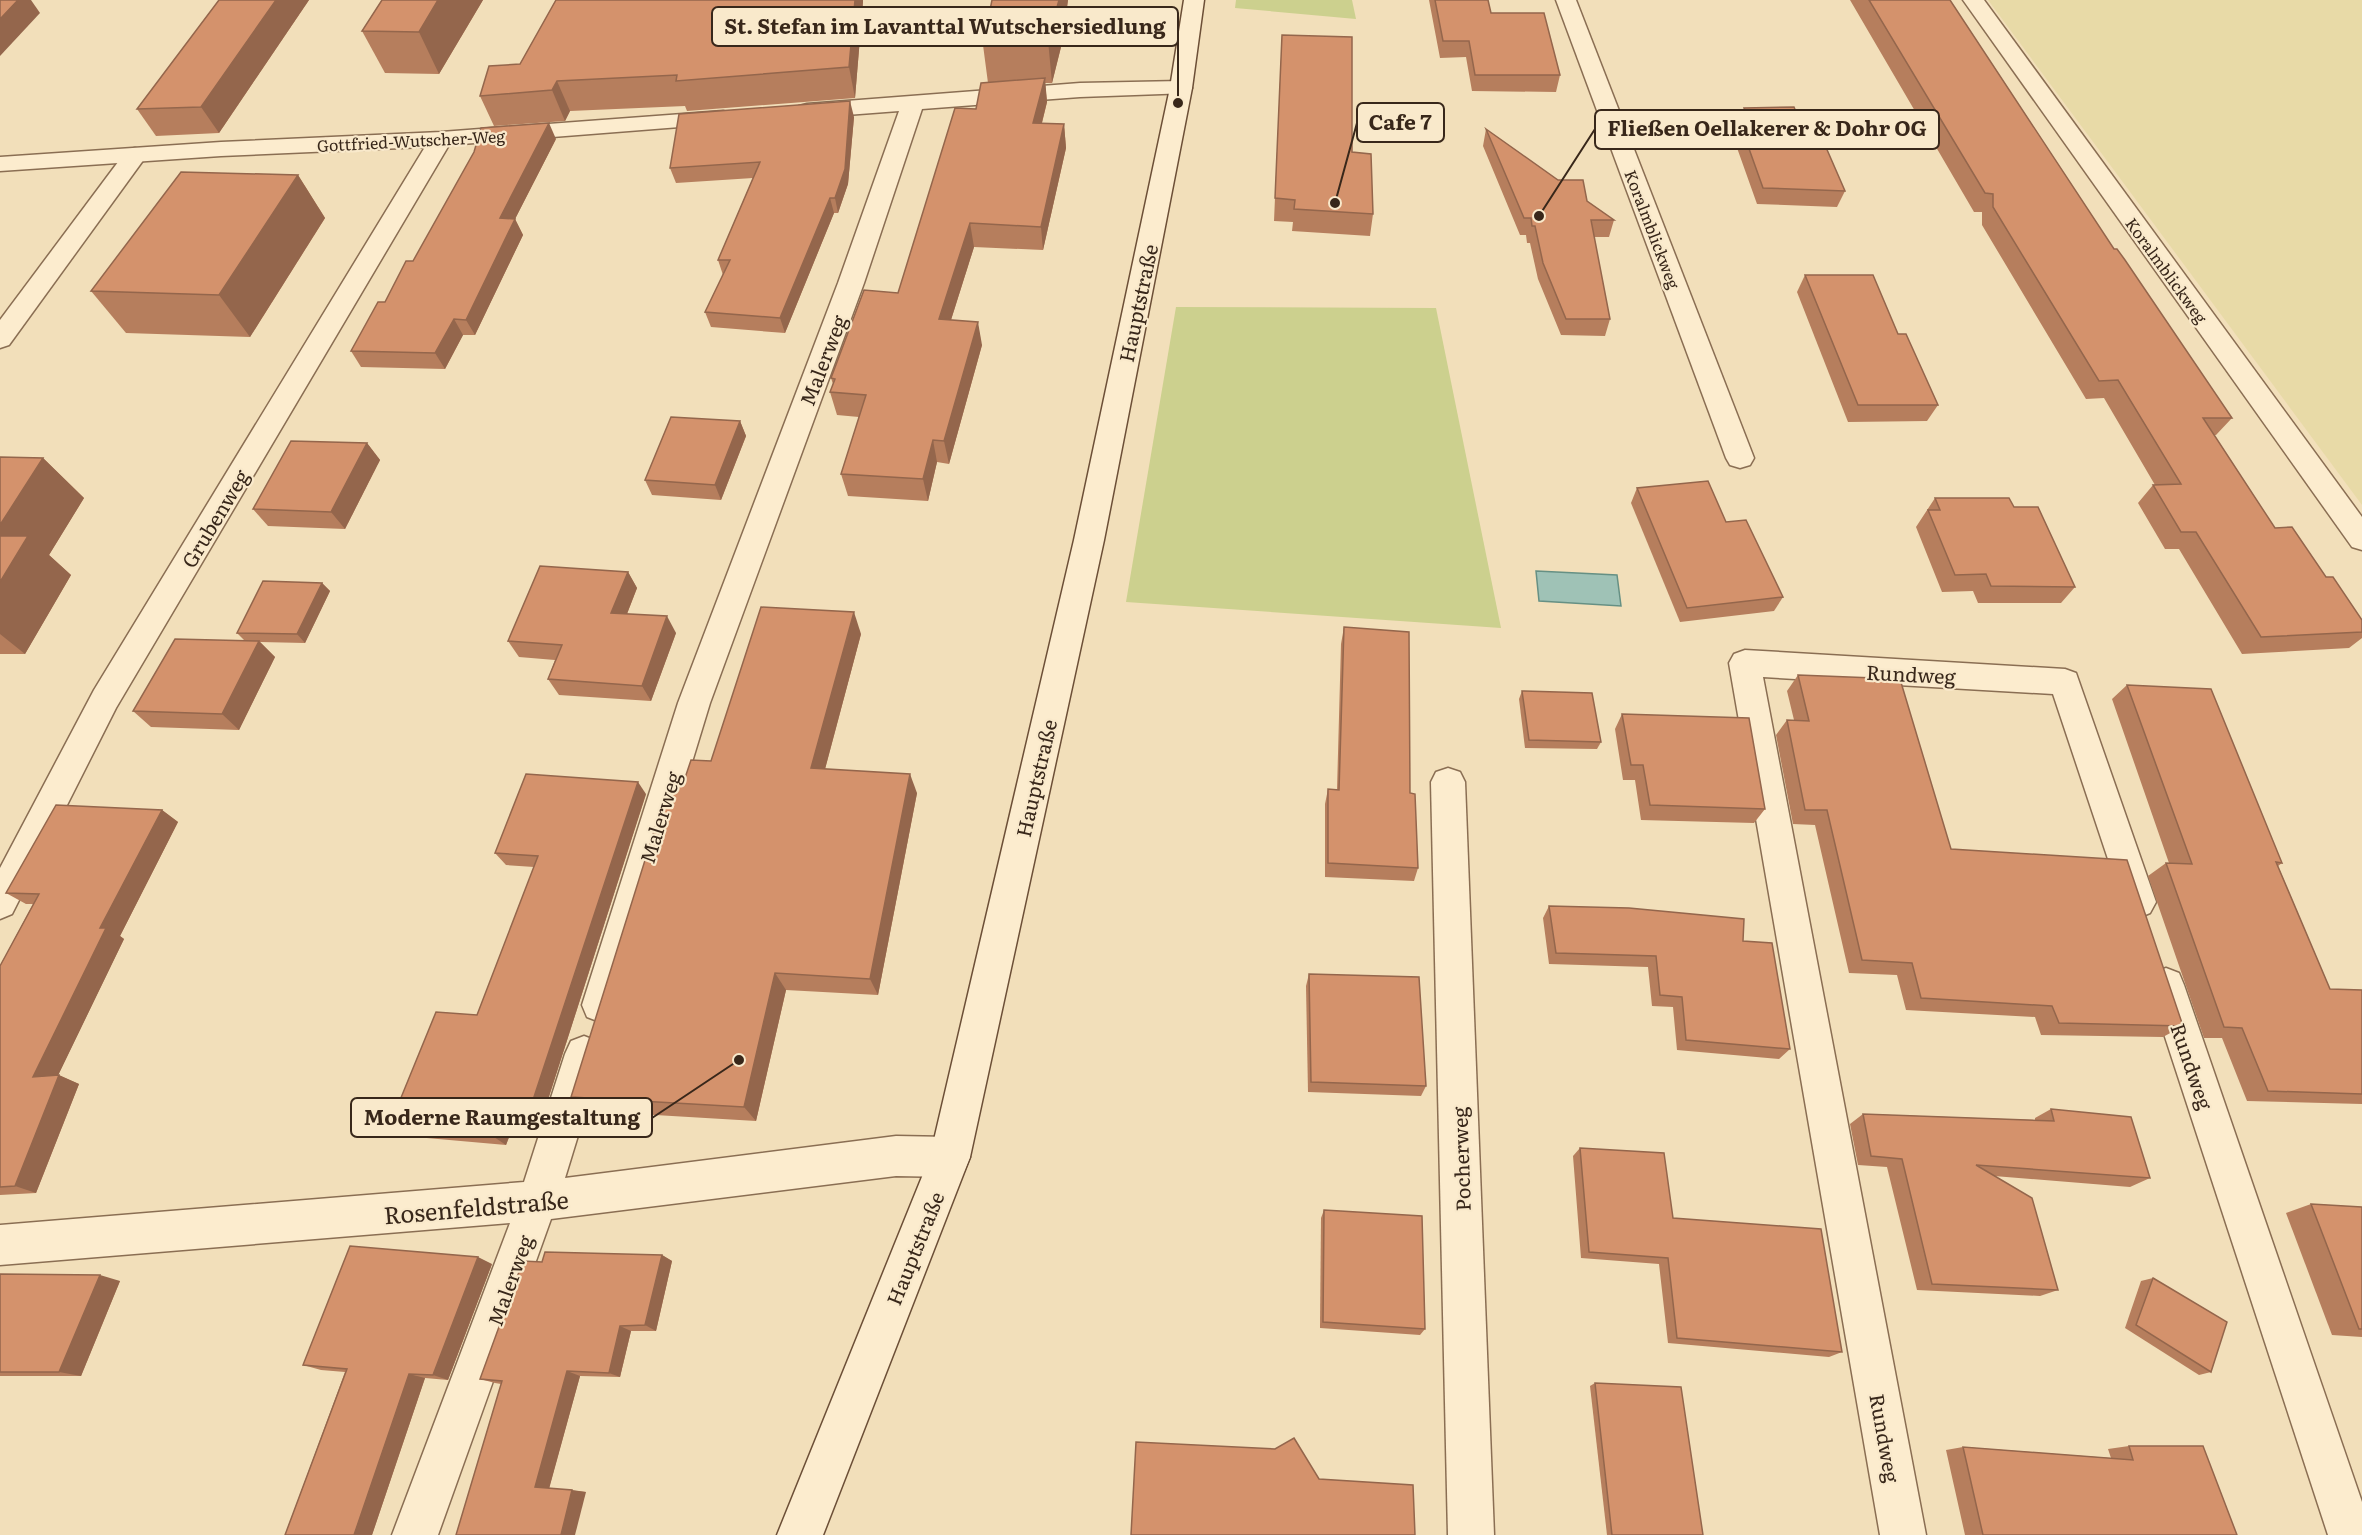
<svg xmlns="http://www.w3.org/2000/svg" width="2362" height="1535" font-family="Literata,serif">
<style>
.farmland{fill:#e8daa7}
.green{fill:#ccd08e}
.water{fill:#9fc2b6;stroke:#669084;stroke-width:1.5}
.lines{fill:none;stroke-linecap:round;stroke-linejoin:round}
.lane-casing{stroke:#8a6e53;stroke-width:3}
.street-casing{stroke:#8a6e53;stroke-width:3}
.secondary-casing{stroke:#6c4f37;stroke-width:3}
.lane{fill:#fcecce;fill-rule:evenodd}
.street{fill:#fcecce;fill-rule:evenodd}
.secondary{fill:#fcecce;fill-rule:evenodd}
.wall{fill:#b67e5d}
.shaded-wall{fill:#94664c}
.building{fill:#d4926c;stroke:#94664c;stroke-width:1.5}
.labels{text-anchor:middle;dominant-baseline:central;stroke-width:4.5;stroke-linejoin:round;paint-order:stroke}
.far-street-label{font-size:16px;fill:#38271a;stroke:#f9e9cb}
.street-label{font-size:20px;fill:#38271a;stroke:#f9e9cb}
.near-street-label{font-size:24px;fill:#38271a;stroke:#f9e9cb}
.leader{fill:none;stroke:#38271a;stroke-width:2}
.callout-dot{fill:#38271a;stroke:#f9e9cb;stroke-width:2}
.callout{fill:#f9e9cb;stroke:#38271a;stroke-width:2}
.callout-label{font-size:21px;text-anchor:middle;font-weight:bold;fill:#38271a}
</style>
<rect width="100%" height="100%" fill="#f2dfba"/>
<polygon class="farmland" points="1988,0 2362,0 2362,505"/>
<g class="green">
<polygon points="1236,0 1352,0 1356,19 1235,8"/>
<polygon points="1176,307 1436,308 1501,628 1126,602"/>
</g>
<polygon class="water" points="1536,571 1617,575 1621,606 1539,601"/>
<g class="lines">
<g class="lane-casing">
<polygon id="lane" points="135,148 143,150 147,155 9,345 0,348 0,320 127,150"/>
</g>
<g class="street-casing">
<g id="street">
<polygon points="1556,0 1576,0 1754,458 1750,465 1740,468 1730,465 1726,458"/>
<polygon points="1963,0 1984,0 2362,517 2362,550 2352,547"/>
<polygon points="1181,81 1189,83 1192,88 1189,93 1080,97 922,109 864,283 710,703 618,1005 613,1017 600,1022 587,1017 582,1005 678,703 838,283 899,111 807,118 799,116 796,111 799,106 807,104 1080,83"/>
<polygon points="723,111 731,113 734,118 731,123 449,145 116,708 12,914 0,919 0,868 94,690 425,147 221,156 0,171 0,157 221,142 441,132"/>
<polygon points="1745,650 2065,669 2076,673 2156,902 2150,913 2138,918 2126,913 2053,694 1763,677 1926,1535 1880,1535 1729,663 1734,654"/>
<polygon points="1448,768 1460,772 1465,782 1494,1535 1448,1535 1431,782 1436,772"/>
<polygon points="2166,968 2179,973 2184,985 2362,1502 2362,1535 2328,1535 2148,985 2153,973"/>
<polygon points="584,1036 597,1041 603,1054 565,1178 896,1136 950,1137 964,1143 970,1157 964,1171 950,1177 896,1176 551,1219 438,1535 392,1535 510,1223 0,1265 0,1225 524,1182 565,1054 571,1041"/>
</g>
</g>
<g class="secondary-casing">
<polygon id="secondary" points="1184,0 1204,0 1192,88 1104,540 970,1157 823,1535 777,1535 930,1157 1074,540 1170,88"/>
</g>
<use href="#lane" class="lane"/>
<use href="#street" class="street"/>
<use href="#secondary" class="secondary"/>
</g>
<g class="wall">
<polygon points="219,0 309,0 219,133 156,136 137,109"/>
<polygon points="382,0 483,0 439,74 385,73 362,31"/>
<polygon points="556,0 863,0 855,98 687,111 685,106 570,111 565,121 494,126 480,96 520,64"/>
<polygon points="992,0 1068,0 1062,43 1052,83 1045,83 1047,102 1042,123 1064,124 1066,148 1043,250 974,247 951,320 982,345 949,464 937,462 928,501 848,496 841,474 859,417 837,415 830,392 833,384 831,378 898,293 988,83 983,45"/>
<polygon points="1429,0 1488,0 1491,13 1560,75 1556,92 1472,91 1466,57 1440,58"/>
<polygon points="1850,0 1950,0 2114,249 2232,418 2216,435 2214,435 2275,528 2326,577 2362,620 2362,638 2349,648 2242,654 2179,549 2165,549 2138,503 2153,485 2155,485 2104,398 2086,399 1982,225 1982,212 1974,212"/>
<polygon points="1282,35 1352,152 1373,214 1370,236 1292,231 1293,222 1274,221"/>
<polygon points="1744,108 1803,129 1845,191 1837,207 1757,204 1736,145 1741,132 1738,124"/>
<polygon points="854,117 848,184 838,213 834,213 785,333 711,327 705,312 723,275 718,260 753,178 676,183 670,168"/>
<polygon points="1486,129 1614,220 1609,237 1594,237 1610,319 1605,336 1561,335 1538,279 1530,243 1527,243 1526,235 1520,235 1483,146"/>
<polygon points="556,139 515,219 523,235 475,335 463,335 445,369 361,367 351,351 413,261"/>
<polygon points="298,175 325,218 250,337 126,333 91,291"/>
<polygon points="1805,275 1898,334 1938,405 1927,421 1848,422 1797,292"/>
<polygon points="740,421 746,436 721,500 652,495 645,480"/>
<polygon points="367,443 380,460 345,529 268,526 253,509"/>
<polygon points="0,457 43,458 84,498 49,555 71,575 25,654 0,654"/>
<polygon points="1637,488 1726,522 1783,597 1774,611 1680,622 1631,503"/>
<polygon points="1935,498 2014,507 2075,587 2061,603 1978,603 1973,591 1942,592 1916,527"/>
<polygon points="628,572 637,588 627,614 676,633 651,701 559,695 548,679 555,660 519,657 508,641"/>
<polygon points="322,583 330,591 305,643 260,642 275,657 239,730 151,727 133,711 245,641 237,633"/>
<polygon points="1344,627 1410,793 1418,868 1414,881 1325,877 1325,804 1328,789 1337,790 1341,644"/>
<polygon points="861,634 825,769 917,793 878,995 786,990 756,1121 588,1111 571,1097 685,778 711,761"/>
<polygon points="1798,675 1951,849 2183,1026 2163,1037 2041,1035 2035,1017 1906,1010 1897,975 1849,973 1815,825 1793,824 1776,735 1787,720 1794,720 1787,691"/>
<polygon points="2127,685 2282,863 2278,866 2330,989 2362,990 2362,1104 2247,1101 2222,1038 2204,1038 2148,876 2166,863 2169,863 2112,699"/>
<polygon points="1522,691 1601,742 1597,749 1525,748 1519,699"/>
<polygon points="1622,714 1765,809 1754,823 1641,820 1635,780 1623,780 1615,729"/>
<polygon points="646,794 545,1109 520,1108 506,1145 404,1136 389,1127 477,1015 534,867 506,865 495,853"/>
<polygon points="162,810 178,822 120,936 124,939 58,1075 79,1084 36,1193 0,1195 0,966 33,904 26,904 6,893"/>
<polygon points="1549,906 1743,941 1790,1049 1779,1059 1677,1050 1673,1007 1652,1006 1648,967 1549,964 1543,918"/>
<polygon points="1309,974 1426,1086 1421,1096 1308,1092 1306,986"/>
<polygon points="2051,1109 2150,1178 2130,1187 1994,1176 2058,1290 2040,1296 1917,1290 1887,1167 1858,1165 1850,1124 1863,1114 2035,1120 2035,1118"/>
<polygon points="1580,1148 1673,1218 1842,1352 1829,1357 1668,1343 1659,1264 1581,1258 1573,1156"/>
<polygon points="2311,1204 2362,1207 2362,1337 2332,1335 2286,1213"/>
<polygon points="1324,1210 1425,1329 1420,1335 1320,1328 1321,1218"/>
<polygon points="662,1255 672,1261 656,1331 631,1331 620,1377 580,1376 549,1488 586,1492 456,1535 501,1384 495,1383 480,1379 542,1262"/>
<polygon points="492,1264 448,1380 425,1378 372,1535 285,1535 345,1372 321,1370 303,1365"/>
<polygon points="0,1274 120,1281 81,1376 0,1376"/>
<polygon points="2153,1278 2211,1372 2199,1375 2125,1328 2141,1281"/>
<polygon points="1595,1383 1703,1535 1607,1535 1590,1386"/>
<polygon points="2129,1446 2237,1535 1965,1535 1946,1450 1963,1447 2111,1458 2108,1449"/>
</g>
<g class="shaded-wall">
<polygon points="8,0 31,0 40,13 0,56 0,19"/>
<polygon points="276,0 309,0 219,133 201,107"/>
<polygon points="438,0 483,0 439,74 419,32"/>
<polygon points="855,0 863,0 863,2 855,98 849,67"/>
<polygon points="1059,0 1068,0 1062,43 1052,83 1048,40"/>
<polygon points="1045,78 1047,102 1036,146 1033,123"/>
<polygon points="557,81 570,111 565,121 552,90"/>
<polygon points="850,101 854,117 848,184 838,213 835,198"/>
<polygon points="549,123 556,139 515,219 523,235 475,335 466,320 500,218"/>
<polygon points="1064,124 1066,148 1043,250 1041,227"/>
<polygon points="298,175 325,218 250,337 219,295"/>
<polygon points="830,198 834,213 785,333 780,318"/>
<polygon points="970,223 974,247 944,342 939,319"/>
<polygon points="454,319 463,335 445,369 435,353"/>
<polygon points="978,322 982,345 949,464 944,441"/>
<polygon points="740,421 746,436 721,500 715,485"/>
<polygon points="933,440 937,462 928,501 923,479"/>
<polygon points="367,443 380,460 345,529 331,512"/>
<polygon points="43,458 84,498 49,555 71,575 25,654 0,634 0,525"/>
<polygon points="628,572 637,588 621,629 611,613"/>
<polygon points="322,583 330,591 305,643 297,634"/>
<polygon points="854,612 861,634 820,788 811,768"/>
<polygon points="667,616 676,633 651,701 642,686"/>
<polygon points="259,641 275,657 239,730 222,714"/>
<polygon points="910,774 917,793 878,995 870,979"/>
<polygon points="638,782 646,794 545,1109 533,1100"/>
<polygon points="162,810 178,822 120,936 124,939 53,1086 33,1077 100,928"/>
<polygon points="775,973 786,990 756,1121 744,1107"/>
<polygon points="59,1075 79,1084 36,1193 15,1186"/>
<polygon points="507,1099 520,1108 506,1145 494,1137"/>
<polygon points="662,1255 672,1261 656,1331 645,1325"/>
<polygon points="478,1257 492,1264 448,1380 433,1375"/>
<polygon points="100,1275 120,1281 81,1376 59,1372"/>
<polygon points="620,1326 631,1331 620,1377 609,1373"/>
<polygon points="567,1371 580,1376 549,1489 535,1487"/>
<polygon points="409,1374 425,1378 372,1535 354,1535"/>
<polygon points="572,1490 586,1492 575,1535 561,1535"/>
</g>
<g class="building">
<polygon points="0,0 18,0 0,19"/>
<polygon points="219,0 276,0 201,107 137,109"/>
<polygon points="382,0 438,0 419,32 362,31"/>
<polygon points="556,0 855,0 849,67 676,81 677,75 557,81 552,90 480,96 489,66 520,64"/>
<polygon points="992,0 1059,0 1048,40 983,45"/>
<polygon points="1435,0 1488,0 1491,13 1544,13 1560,75 1475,75 1469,41 1443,41"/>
<polygon points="1869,0 1950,0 2114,249 2117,249 2125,260 2232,418 2203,418 2275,528 2292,527 2326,577 2333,577 2362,620 2362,632 2261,637 2196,532 2181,532 2153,485 2181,484 2118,380 2099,381 1993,207 1993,194 1985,193"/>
<polygon points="1282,35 1352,37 1352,152 1371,154 1373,214 1294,209 1295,200 1275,198"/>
<polygon points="1045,78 1033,123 1064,124 1041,227 970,223 939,319 978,322 944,441 933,440 923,479 841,474 866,395 830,392 835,379 831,378 864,290 898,293 955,108 976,109 981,83"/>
<polygon points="850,101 845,169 835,198 830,198 780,318 705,312 730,260 718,260 760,162 670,168 679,114"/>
<polygon points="1794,107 1803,129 1818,129 1845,191 1763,188 1742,129 1752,129 1744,108"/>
<polygon points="549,123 500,218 515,219 466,320 454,319 435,353 351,351 378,302 385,302 406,261 413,261 474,152 481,128"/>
<polygon points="1486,129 1558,180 1583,180 1587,201 1614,220 1591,220 1610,319 1566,319 1543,263 1535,226 1532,226 1531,218 1524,218"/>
<polygon points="181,172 298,175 219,295 91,291"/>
<polygon points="1805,275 1873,275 1898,334 1906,334 1938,405 1858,405"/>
<polygon points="671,417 740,421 715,485 645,480"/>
<polygon points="291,441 367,443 331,512 253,509"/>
<polygon points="0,457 43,458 0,525"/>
<polygon points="1708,481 1726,522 1746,520 1783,597 1687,608 1637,488"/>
<polygon points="1935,498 2009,498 2014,507 2038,507 2075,587 1991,586 1986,574 1955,575 1928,510 1940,510"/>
<polygon points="0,536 28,536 0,582"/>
<polygon points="540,566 628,572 611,613 667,616 642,686 548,679 562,645 508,641"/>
<polygon points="263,581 322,583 297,634 237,633"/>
<polygon points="761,607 854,612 811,768 910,774 870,979 775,973 744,1107 571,1097 671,777 685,778 691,760 711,761"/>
<polygon points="1344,627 1409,632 1410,793 1415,794 1418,868 1328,863 1328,789 1339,790"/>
<polygon points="175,639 259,641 222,714 133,711"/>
<polygon points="1798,675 1900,679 1951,849 2127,860 2183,1026 2059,1023 2052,1006 1921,998 1912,963 1862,960 1827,810 1805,810 1787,720 1809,721"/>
<polygon points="2127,685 2211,689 2282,863 2276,862 2330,989 2362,990 2362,1094 2268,1091 2242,1028 2224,1027 2166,863 2192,864"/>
<polygon points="1522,691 1592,693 1601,742 1529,740"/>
<polygon points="1622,714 1749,718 1765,809 1650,805 1643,765 1631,765"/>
<polygon points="526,774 638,782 533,1100 507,1099 494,1137 389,1127 436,1012 477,1015 538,856 495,853"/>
<polygon points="56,805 162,810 100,928 106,928 33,1077 59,1075 15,1186 0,1187 0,966 39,894 6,893"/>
<polygon points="1549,906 1629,908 1744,919 1743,941 1772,943 1790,1049 1686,1040 1682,997 1660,995 1656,956 1556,953"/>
<polygon points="1309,974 1419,977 1426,1086 1311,1082"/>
<polygon points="2051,1109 2131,1117 2150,1178 1976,1165 2032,1198 2058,1290 1932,1284 1902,1159 1871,1156 1863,1114 2054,1121"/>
<polygon points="1580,1148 1664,1153 1673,1218 1821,1229 1842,1352 1677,1338 1668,1258 1589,1252"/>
<polygon points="2311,1204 2362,1207 2362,1329 2359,1329"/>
<polygon points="1324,1210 1422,1216 1425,1329 1323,1322"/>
<polygon points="350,1246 478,1257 433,1375 409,1374 354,1535 285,1535 347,1369 303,1365"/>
<polygon points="545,1252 662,1255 645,1325 620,1326 609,1373 567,1371 535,1487 572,1490 561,1535 456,1535 502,1381 480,1379 523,1261 542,1262"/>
<polygon points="0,1274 100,1275 59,1372 0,1372"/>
<polygon points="2153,1278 2227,1322 2211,1372 2136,1325"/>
<polygon points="1595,1383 1681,1387 1703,1535 1612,1535"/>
<polygon points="1294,1438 1319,1479 1413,1485 1415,1535 1131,1535 1136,1442 1275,1449"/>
<polygon points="2129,1446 2203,1446 2237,1535 1983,1535 1963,1447 2133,1460"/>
</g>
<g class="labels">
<g class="far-street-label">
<text transform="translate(411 140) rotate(-3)">Gottfried-Wutscher-Weg</text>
<text transform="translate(1653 229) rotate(69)">Koralmblickweg</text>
<text transform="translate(2167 270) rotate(54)">Koralmblickweg</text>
</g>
<g class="street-label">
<text transform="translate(1137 303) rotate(-78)">Hauptstraße</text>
<text transform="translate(822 360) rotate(-69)">Malerweg</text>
<text transform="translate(214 518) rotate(-59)">Grubenweg</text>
<text transform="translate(1911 673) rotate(3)">Rundweg</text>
<text transform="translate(1035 778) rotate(-77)">Hauptstraße</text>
<text transform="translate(659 817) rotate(-73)">Malerweg</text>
<text transform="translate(2193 1066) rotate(71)">Rundweg</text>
<text transform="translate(1460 1159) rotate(-92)">Pocherweg</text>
<text transform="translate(914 1248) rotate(-68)">Hauptstraße</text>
<text transform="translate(509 1280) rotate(-70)">Malerweg</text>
<text transform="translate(1886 1438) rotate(80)">Rundweg</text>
</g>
<g class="near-street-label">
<text transform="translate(476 1206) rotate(-5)">Rosenfeldstraße</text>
</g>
</g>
<path class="leader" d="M1178 103L1178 26M1335 203L1357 123M1539 216L1595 129M739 1060L652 1118"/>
<g class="callout-dot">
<circle cx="1178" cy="103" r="6"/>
<circle cx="1335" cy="203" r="6"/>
<circle cx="1539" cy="216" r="6"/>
<circle cx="739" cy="1060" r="6"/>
</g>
<g class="callout">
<rect x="712" y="7" width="466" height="39" rx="6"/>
<rect x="1357" y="103" width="87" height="39" rx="6"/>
<rect x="1595" y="110" width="344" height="39" rx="6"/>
<rect x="351" y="1098" width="301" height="39" rx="6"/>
</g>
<g class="callout-label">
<text x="945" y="34">St. Stefan im Lavanttal Wutschersiedlung</text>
<text x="1400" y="130">Cafe 7</text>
<text x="1767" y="136">Fließen Oellakerer &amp; Dohr OG</text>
<text x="502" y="1125">Moderne Raumgestaltung</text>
</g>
</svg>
